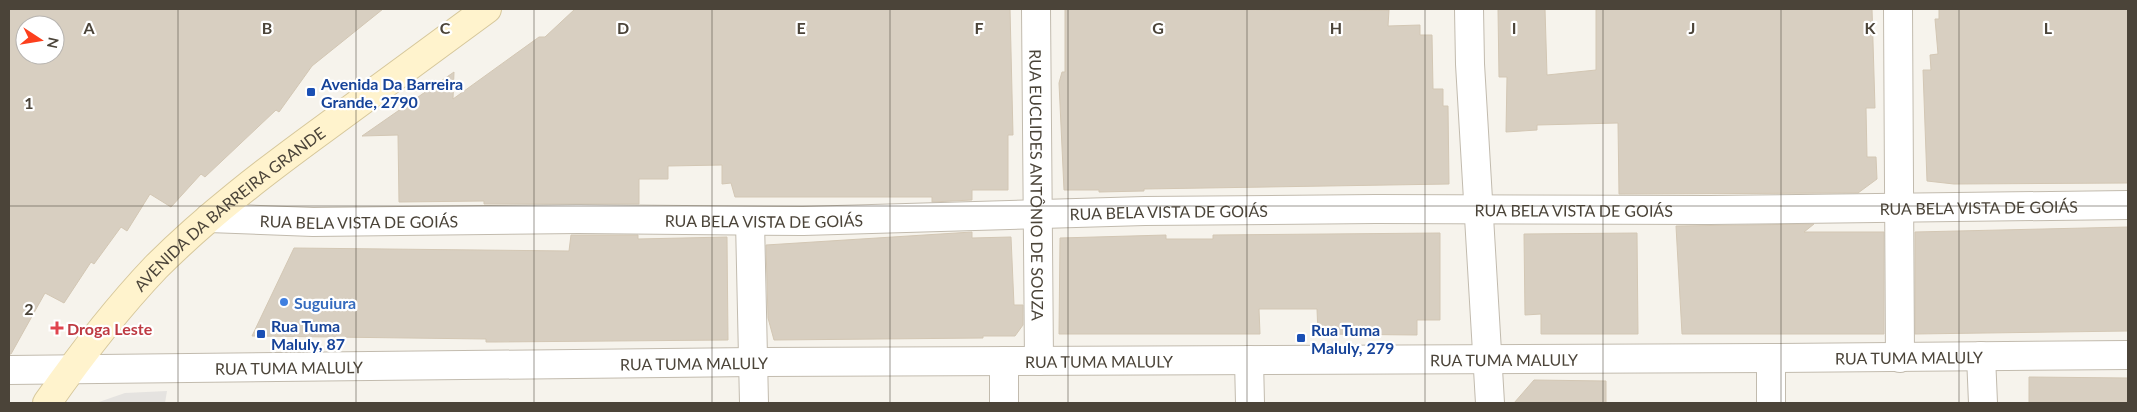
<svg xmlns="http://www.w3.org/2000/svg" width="2137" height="412" font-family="Lato,sans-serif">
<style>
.parking{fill:#e5e3e0}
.building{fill:#d8cfc1;stroke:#d3c7b4;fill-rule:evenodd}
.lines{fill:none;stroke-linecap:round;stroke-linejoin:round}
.street-casing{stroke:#c2bbae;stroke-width:30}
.secondary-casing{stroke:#d6c79b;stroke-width:30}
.street{stroke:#fff;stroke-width:28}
.secondary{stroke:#fff3cd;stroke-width:28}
.grid{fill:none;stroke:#4b4439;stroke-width:1;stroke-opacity:0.55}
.transit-dot{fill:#1a4fb4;stroke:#fff;stroke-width:2}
.shop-dot{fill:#3f7fe0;stroke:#fff;stroke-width:2}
.health-dot{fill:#e0444e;stroke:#fff;stroke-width:2}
.labels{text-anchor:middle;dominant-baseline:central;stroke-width:4.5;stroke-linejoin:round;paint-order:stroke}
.transit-label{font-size:16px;font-weight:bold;fill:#164399;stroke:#fff;text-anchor:start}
.street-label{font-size:16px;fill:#4b4439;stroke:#fff}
.shop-label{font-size:16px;font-weight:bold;fill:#366cbe;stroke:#fff;text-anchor:start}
.health-label{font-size:16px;font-weight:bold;fill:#be3a42;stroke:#fff;text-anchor:start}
.grid-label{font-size:16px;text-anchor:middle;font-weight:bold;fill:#4b4439;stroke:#fff;stroke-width:4.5;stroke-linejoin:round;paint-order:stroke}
</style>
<rect width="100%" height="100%" fill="#f6f3ec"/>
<polygon class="parking" points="167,391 165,403 96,403 125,393"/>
<g class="building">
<path d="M9 9H383L312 66 279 112 276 110 205 177 201 174 171 207 150 194 127 231 121 227 94 264 91 262 64 303 45 293 11 354H9ZM25 25H55V55H25Z"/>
<polygon points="575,9 1010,9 1013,135 1008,135 1008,190 972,190 972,200 932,202 932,197 735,197 731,183 722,184 722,165 668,166 668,179 639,179 639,204 484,204 484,201 399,202 398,135 362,136 454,72 453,99 539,37 545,37"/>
<polygon points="1065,9 1389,10 1388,26 1420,25 1420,35 1432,35 1433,89 1443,89 1443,106 1448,106 1449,184 1144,189 1144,191 1099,192 1099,190 1064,190 1059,83 1062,72 1065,72"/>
<polygon points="1498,9 1545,9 1547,75 1596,70 1596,9 1872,9 1875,108 1866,108 1867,157 1876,157 1877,179 1858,193 1619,194 1618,123 1537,125 1537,130 1506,132 1507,77 1499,77"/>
<polygon points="1939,9 2128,9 2128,183 1954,184 1927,181 1923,70 1931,70 1930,55 1938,54 1935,19 1939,19"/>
<polygon points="1814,224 1804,232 1884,232 1884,334 1682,334 1676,226"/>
<polygon points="2128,227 2128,331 1915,334 1915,232"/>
<polygon points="972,232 972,238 1011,237 1014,305 1023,305 1023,325 1015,336 983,336 983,338 774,340 768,318 766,245"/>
<polygon points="1440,233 1440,320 1417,320 1417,335 1318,334 1317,309 1259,309 1260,334 1059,334 1060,238 1166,235 1166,239 1213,239 1213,235"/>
<polygon points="1637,233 1638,334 1541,334 1541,314 1525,315 1524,234"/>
<polygon points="571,235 638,235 638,239 727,237 728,340 495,342 486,342 486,339 252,336 294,248 569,251"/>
<polygon points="2029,377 2128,378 2128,403 2029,403"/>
<polygon points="1534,380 1606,381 1606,403 1514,403"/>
</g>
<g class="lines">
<g class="street-casing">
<g id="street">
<path id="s1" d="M1036 9 1039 361"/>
<polyline points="1469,9 1470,64 1490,403"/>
<polyline points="1898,9 1900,358"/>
<path id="s2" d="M209 218 313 222 578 219 803 221 1145 211 1376 209 1709 210 2128 205"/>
<polyline points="750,221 754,403"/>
<polyline points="1981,356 1983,403"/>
<polyline points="1771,358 1771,403"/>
<polyline points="1249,360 1250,403"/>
<polyline points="1004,361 1004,403"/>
<path id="s3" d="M9 370 754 362 1771 358 2128 355"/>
</g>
</g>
<g class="secondary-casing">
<g id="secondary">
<path id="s4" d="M47 403C80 356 116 309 156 267 208 215 266 171 325 128 379 88 433 49 487 9"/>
</g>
</g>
<use href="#street" class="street"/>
<use href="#secondary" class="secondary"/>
</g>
<path class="grid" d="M178 9V403M356 9V403M534 9V403M712 9V403M890 9V403M1068 9V403M1247 9V403M1425 9V403M1603 9V403M1781 9V403M1959 9V403M9 206H2128"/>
<g class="transit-dot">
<rect x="306" y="87" width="10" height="10" rx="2.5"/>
<rect x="256" y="329" width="10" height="10" rx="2.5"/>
<rect x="1296" y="333" width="10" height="10" rx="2.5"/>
</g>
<circle class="shop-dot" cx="284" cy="302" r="5"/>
<path class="health-dot" d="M54.5 320.5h5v5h5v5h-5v5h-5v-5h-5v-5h5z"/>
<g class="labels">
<g class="transit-label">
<text x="321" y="83">Avenida Da Barreira<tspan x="321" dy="18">Grande, 2790</tspan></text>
<text x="271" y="325">Rua Tuma<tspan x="271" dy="18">Maluly, 87</tspan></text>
<text x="1311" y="329">Rua Tuma<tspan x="1311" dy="18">Maluly, 279</tspan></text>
</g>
<g class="street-label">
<text stroke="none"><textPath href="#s1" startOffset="176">RUA EUCLIDES ANTÔNIO DE SOUZA</textPath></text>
<text stroke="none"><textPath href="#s2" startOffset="1770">RUA BELA VISTA DE GOIÁS</textPath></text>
<text stroke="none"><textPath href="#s4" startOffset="268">AVENIDA DA BARREIRA GRANDE</textPath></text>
<text stroke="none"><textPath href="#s2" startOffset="1365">RUA BELA VISTA DE GOIÁS</textPath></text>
<text stroke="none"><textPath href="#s2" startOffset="960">RUA BELA VISTA DE GOIÁS</textPath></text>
<text stroke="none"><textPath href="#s2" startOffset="150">RUA BELA VISTA DE GOIÁS</textPath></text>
<text stroke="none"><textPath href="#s2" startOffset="555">RUA BELA VISTA DE GOIÁS</textPath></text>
<text stroke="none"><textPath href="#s3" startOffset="1900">RUA TUMA MALULY</textPath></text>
<text stroke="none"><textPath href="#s3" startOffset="1495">RUA TUMA MALULY</textPath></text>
<text stroke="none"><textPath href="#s3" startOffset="1090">RUA TUMA MALULY</textPath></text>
<text stroke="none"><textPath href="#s3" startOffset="685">RUA TUMA MALULY</textPath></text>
<text stroke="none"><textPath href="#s3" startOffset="280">RUA TUMA MALULY</textPath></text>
</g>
<g class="shop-label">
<text x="294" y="302">Suguiura</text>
</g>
<g class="health-label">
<text x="67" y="328">Droga Leste</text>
</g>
</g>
<g class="grid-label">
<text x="89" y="34">A</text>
<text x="267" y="34">B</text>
<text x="445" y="34">C</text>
<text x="623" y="34">D</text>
<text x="801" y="34">E</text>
<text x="979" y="34">F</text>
<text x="1158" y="34">G</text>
<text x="1336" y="34">H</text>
<text x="1514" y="34">I</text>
<text x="1692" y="34">J</text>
<text x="1870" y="34">K</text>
<text x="2048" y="34">L</text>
<text x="29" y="109">1</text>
<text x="29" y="315">2</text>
</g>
<rect width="2137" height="412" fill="none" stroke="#4b4439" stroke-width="20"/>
<g transform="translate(40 40) rotate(102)"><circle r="24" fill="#ffffff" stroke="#b7b4b0"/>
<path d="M0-4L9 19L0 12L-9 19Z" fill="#fc3f1d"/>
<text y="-8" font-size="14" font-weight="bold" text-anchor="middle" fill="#4b4439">N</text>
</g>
</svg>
